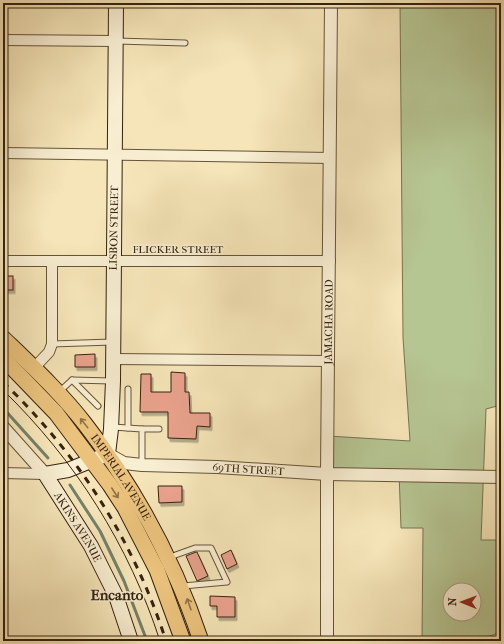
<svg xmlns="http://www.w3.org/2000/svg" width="504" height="644" font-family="'IM FELL French Canon',serif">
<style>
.green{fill:#b6c693;stroke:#767452;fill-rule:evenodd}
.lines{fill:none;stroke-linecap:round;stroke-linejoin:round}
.stream{stroke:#74816b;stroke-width:3}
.building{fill:#e9a28d;stroke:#362210;filter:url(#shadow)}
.service-casing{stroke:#66533a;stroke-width:7}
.minor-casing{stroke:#66533a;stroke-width:12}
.tertiary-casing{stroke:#66533a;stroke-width:14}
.secondary-casing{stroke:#362210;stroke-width:16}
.primary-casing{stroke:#362210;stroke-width:17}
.service{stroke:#f8eed1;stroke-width:5}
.minor{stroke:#f8eed1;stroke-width:10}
.tertiary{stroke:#f8eed1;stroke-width:12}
.secondary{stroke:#f8eed1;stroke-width:14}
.primary{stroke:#eac27c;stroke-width:15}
.tram{stroke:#362210;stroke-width:1}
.rail{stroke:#362210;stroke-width:3;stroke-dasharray:7 7;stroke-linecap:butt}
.oneway{stroke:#907246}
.labels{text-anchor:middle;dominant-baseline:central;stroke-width:3;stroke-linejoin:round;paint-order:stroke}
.street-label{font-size:11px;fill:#362210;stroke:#f8eed1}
.district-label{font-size:15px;font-weight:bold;fill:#362210;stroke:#f8eed1}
</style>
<defs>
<filter id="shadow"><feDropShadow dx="2" dy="3.5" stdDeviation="0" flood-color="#0004"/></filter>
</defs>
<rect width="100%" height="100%" fill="#f5e5b8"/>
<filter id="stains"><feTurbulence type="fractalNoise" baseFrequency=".005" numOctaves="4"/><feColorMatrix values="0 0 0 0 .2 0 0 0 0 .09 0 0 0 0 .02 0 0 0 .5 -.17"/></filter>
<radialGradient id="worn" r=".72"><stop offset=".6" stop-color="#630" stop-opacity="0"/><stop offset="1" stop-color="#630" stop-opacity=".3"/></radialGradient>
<path class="green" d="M400 3H501V405L486 409 481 540H501V632L476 641H422L423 528H401L399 472 327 474 328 436 410 441 403 338ZM450 590H474V614H450Z"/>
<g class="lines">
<g class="stream">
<polyline points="3,408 48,458"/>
<polyline points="70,485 100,531 124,581 147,641"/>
</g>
</g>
<g class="building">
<rect x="3" y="276" width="10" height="14"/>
<polygon points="95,354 95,367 75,367 75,355"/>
<polygon points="171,372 185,373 185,392 189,392 190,413 210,413 210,427 197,426 196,439 168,438 168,412 140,412 141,374 151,374 151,392 171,392"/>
<polygon points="158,486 182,486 182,502 159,503"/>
<polygon points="231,550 237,564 227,569 221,555"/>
<polygon points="196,552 197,552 208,576 197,581 186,556"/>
<polygon points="210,596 235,597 235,617 217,617 217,606 210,606"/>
</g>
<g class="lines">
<g class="service-casing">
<g id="service">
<polyline points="117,41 185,43"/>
<polyline points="52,344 112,342"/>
<polyline points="72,380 98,406"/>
<polyline points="128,389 128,428"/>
<polyline points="59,392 72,380 112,381"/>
<polyline points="113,427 142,429 142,465"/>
<polyline points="142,429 159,429"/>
<polyline points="170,557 195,548 211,548 227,582 183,586"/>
</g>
</g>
<g class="minor-casing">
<g id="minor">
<polyline points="3,40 116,41"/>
<polyline points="3,153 330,158"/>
<polyline points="3,261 330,261"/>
<polyline points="113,359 329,361"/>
<polyline points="34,368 49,352 52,344 52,261"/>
<polyline points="3,473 45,474"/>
</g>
</g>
<g class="tertiary-casing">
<g id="tertiary">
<polyline points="3,427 45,474"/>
<path id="s1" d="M108 454 124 463 142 465 217 467 327 474 501 477"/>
<path id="s2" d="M327 641V474L331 3"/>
</g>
</g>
<g class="secondary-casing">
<g id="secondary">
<path id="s3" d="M116 3 113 381 111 429 108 454 68 470 45 474 91 546 116 596 131 641"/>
</g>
</g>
<g class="primary-casing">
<g id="primary">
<path id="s4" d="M3 338C31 365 61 393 85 424 137 491 174 560 201 641"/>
<polyline points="3,358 56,413 110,485 125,508 157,570 183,641"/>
</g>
</g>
<use href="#service" class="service"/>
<use href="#minor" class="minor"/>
<use href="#tertiary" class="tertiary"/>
<use href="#secondary" class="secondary"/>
<use href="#primary" class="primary"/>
<path class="tram" d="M3 390C75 460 129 545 160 641"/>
<path class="rail" d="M3 382C78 454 134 541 166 641"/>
</g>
<defs><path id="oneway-shaft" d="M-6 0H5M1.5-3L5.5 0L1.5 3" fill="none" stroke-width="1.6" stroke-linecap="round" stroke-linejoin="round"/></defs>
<g class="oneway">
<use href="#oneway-shaft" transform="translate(84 423) rotate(-129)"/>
<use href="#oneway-shaft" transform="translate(115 493) rotate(57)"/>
<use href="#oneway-shaft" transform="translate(189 604) rotate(-109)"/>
</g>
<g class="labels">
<g class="street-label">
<text transform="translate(114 228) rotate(-89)">LISBON STREET</text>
<text x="178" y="249">FLICKER STREET</text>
<text stroke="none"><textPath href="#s2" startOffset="319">JAMACHA ROAD</textPath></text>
<text stroke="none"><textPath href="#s1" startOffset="143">69TH STREET</textPath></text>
<text stroke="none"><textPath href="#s4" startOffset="183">IMPERIAL AVENUE</textPath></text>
<text stroke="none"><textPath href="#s3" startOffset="580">AKINS AVENUE</textPath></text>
</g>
<g class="district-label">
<text x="117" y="595">Encanto</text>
</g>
</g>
<rect width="504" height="644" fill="none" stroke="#f5e5b8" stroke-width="16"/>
<rect x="4" y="4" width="496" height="636" fill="none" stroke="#362210" stroke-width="2"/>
<rect x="8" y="8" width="488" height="628" fill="none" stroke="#362210"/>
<g transform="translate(462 602) rotate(271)"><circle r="19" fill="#f8eed1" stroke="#aa9c84"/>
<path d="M0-3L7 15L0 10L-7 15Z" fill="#8f2418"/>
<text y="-6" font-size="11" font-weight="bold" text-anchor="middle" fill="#362210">N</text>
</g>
<rect width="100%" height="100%" filter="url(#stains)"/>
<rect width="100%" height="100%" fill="url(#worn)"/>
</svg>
